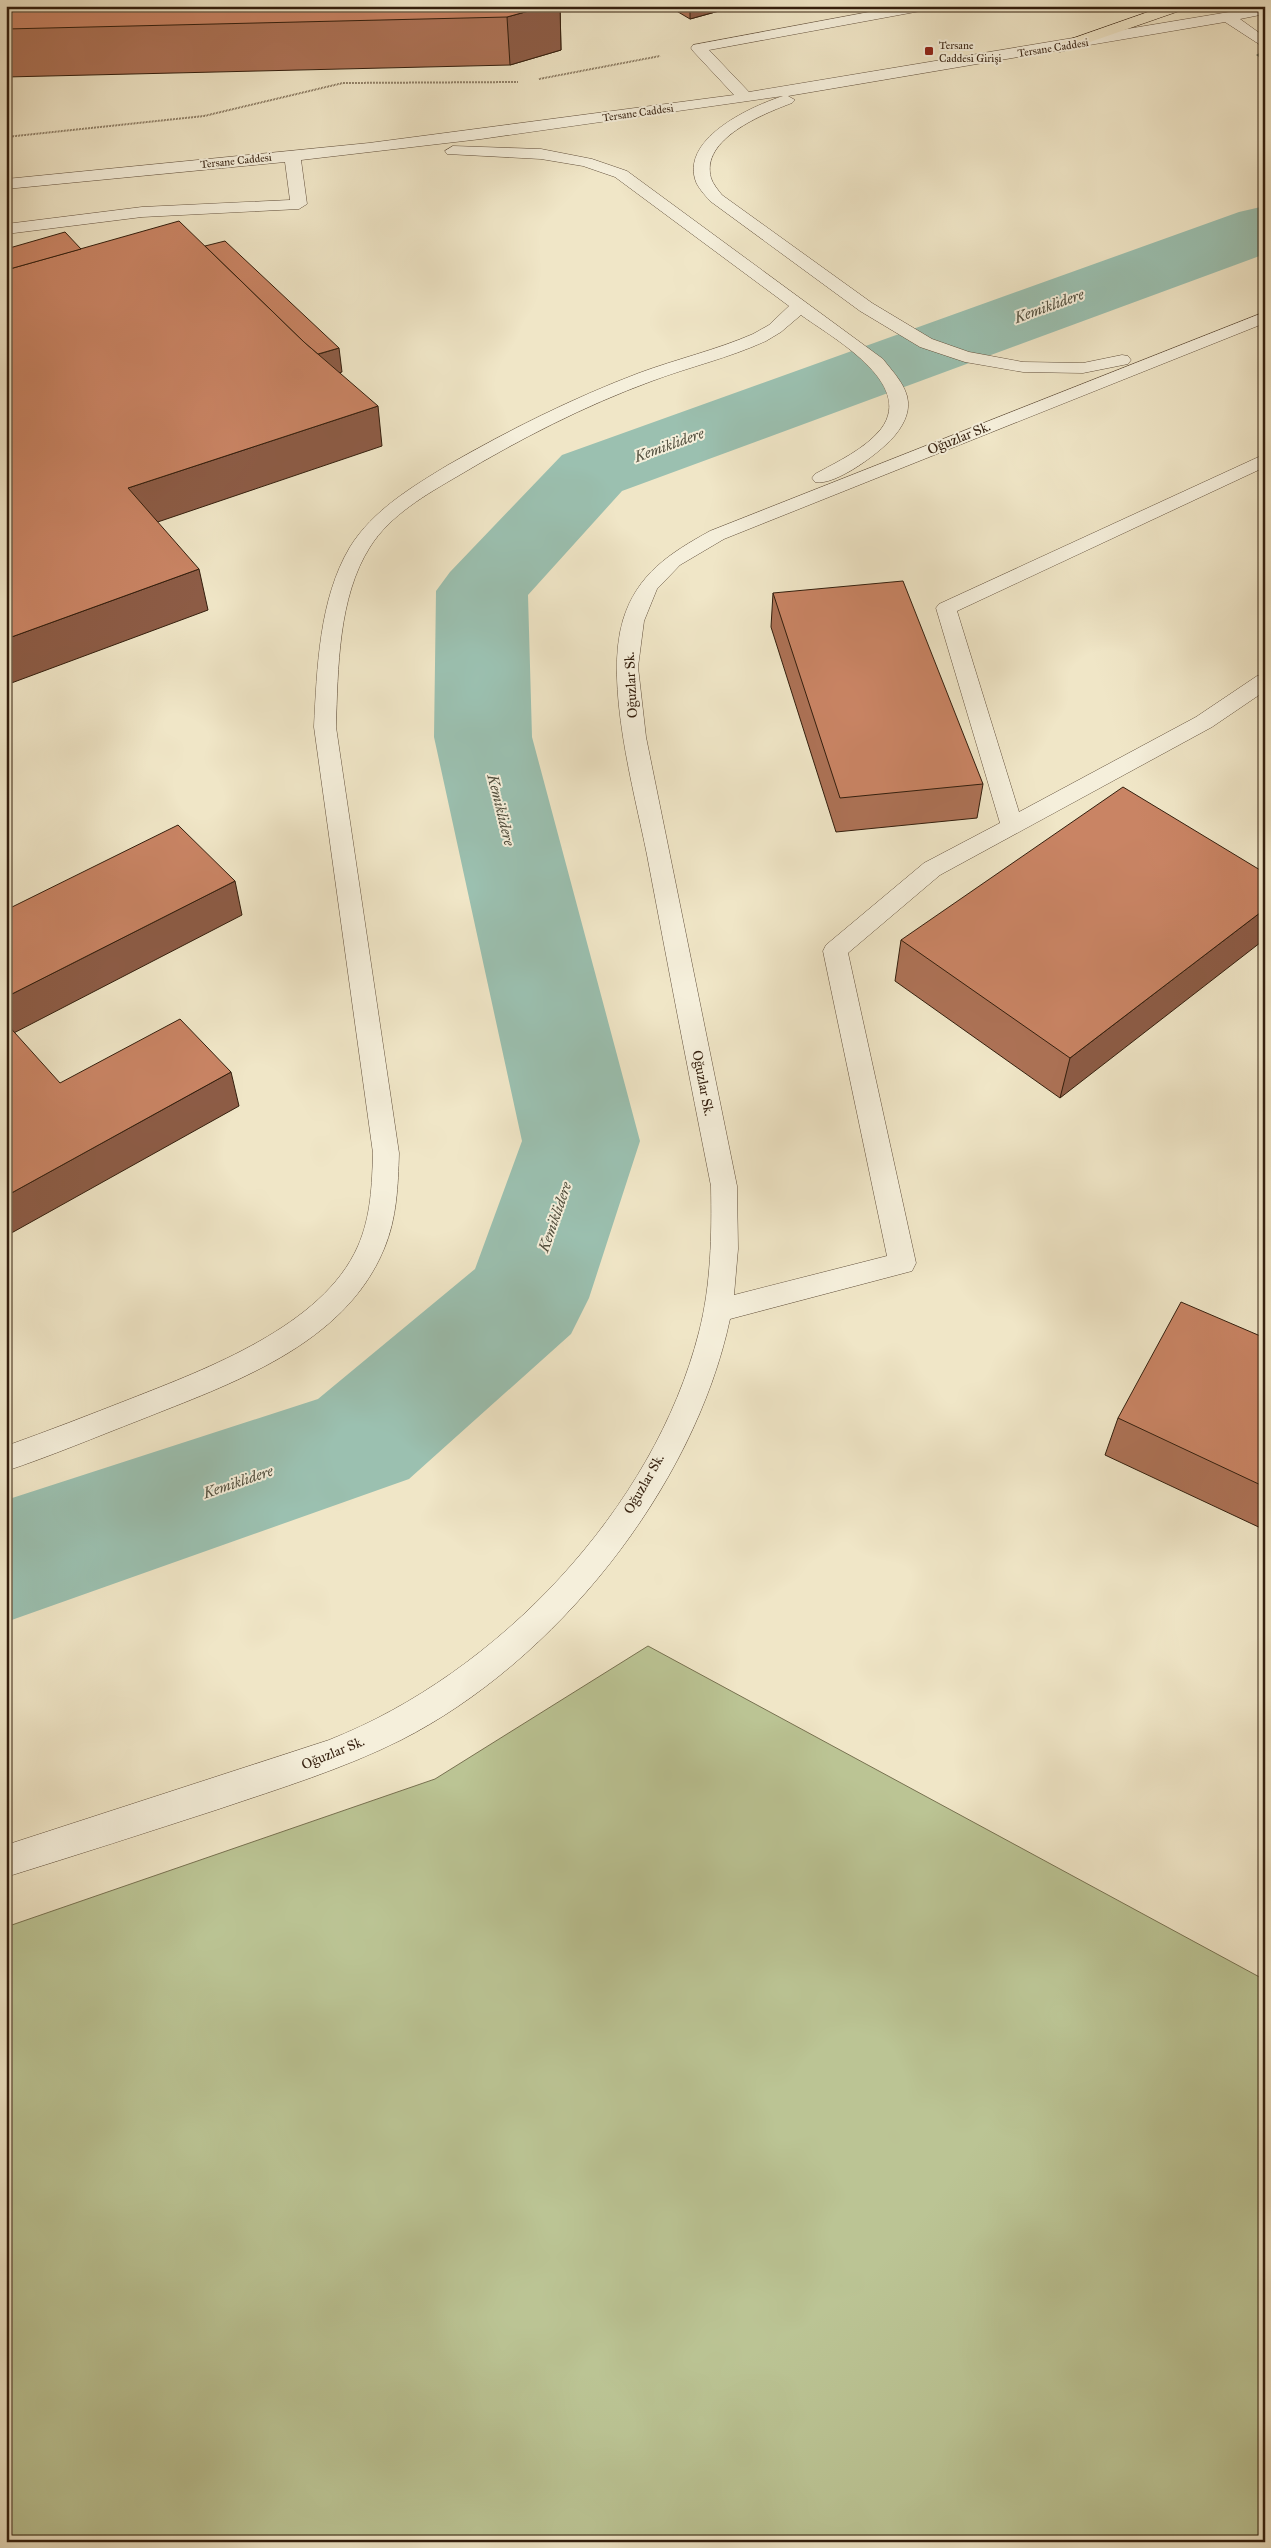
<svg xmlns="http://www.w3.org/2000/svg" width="1271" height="2548" font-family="'IM FELL Great Primer',serif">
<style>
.green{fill:#bbc494;stroke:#777150}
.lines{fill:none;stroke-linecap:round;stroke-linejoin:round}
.stream{fill:#717f6f;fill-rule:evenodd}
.river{fill:#9bc0b0;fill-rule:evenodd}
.minor-casing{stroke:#62503c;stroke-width:1}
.highway-casing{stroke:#331e0d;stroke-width:1}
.path{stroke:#331e0d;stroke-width:2;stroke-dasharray:0.5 1;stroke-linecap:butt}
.minor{fill:#f5efdb;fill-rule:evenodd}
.highway{fill:#f0e6c7;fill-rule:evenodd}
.wall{fill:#ad7256;stroke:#331e0d}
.shaded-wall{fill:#8d5c46;stroke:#331e0d}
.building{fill:#c98464;stroke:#331e0d}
.poi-dot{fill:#8f2418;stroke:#f5efdb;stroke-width:2}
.labels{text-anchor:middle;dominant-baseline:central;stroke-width:4;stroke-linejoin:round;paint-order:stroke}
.far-poi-label{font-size:11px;fill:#331e0d;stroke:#f5efdb;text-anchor:start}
.far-street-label{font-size:11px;fill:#331e0d;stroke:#f5efdb}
.street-label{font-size:14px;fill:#331e0d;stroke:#f5efdb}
.water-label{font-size:15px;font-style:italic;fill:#524f3e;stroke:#f5efdb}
</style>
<rect width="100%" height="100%" fill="#f0e6c7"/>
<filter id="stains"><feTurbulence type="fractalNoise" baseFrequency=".004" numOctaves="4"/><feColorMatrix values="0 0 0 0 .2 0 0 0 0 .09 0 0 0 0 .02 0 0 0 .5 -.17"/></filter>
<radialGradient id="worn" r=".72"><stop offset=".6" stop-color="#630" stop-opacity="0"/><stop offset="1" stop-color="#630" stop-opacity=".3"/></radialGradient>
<polygon class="green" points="648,1646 1265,1980 1265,2542 6,2542 6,1927 435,1779"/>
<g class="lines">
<polygon class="stream" points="1261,52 1265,53 1265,61 1256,55"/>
<polygon class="river" points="1265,206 1265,254 622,491 528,595 532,737 640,1141 589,1298 571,1334 409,1479 6,1622 6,1500 318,1399 475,1269 522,1141 434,737 436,591 450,572 562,455 1239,212"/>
<g class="minor-casing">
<g id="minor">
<path d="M901 6H933L926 10 709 50 749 92 1265 6V14L1240 19 1265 37V48L1225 22 788 96 795 100 792 103C763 114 700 139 711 178 713 184 718 190 722 195L872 303 932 339 969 352 1023 362 1083 363 1122 355 1128 356 1131 360 1128 364 1083 373 1023 372 965 362 920 347 860 311 710 201C705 195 697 187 695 179 683 137 752 106 783 96L481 139 301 160 307 204 299 209 142 217 6 234V224L142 207 290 200 285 162 6 189V179L369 143 734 95 693 51 691 48 693 45Z"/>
<path d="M453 146 541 149 592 159 627 171 883 359C893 372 907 386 908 402 909 414 903 425 896 434 884 450 835 487 815 482L812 478 815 474C837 462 865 449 881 429 916 383 831 337 801 315L781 332 766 341C729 358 689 367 652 381 584 406 520 439 458 476 427 494 390 515 370 547 338 597 338 669 336 727L399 1153C398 1186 397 1218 384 1249 344 1346 230 1384 140 1420 96 1437 51 1456 6 1471V1446C48 1431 89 1415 130 1399 206 1369 323 1326 358 1246 371 1216 372 1185 373 1153L314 727C317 668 319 599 350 547 373 510 412 487 448 465 509 430 573 398 639 373 677 359 716 350 753 334L769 325 789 306 615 177 583 166 541 159 447 154 445 151Z"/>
<path d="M1265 312V323L724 539 680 565 657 589 644 621 638 667 646 737 737 1186 738 1249 734 1295 887 1256 823 951 826 945 924 863 1000 823 936 608 939 604 1265 454V467L957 611 1019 812 1196 717 1257 676 1265 674V691L1212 727 940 875 848 953 916 1263 912 1271 730 1319C694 1488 555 1662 401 1740 343 1769 281 1788 219 1809 148 1832 77 1855 6 1877V1845L329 1740C497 1674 654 1509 699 1332 711 1285 712 1235 711 1186 689 1076 668 966 647 855 634 790 604 683 623 620 637 574 670 553 710 531Z"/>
</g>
</g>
<g class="highway-casing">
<polygon id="highway" points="1165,6 1187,6 1185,9 1064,51 1059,52 1052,48 1054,45"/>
</g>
<g class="path">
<polyline points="539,79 660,56"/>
<polyline points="6,137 204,116 343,83 518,82"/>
</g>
<use href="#minor" class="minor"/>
<use href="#highway" class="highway"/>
</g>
<g class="wall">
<polygon points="6,6 560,6 561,50 510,65 6,77"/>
<polygon points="668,6 737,6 690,19"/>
<polygon points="773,593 983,784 977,818 836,832 771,627"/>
<polygon points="1265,873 1060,1098 895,981 901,940"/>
<polygon points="1265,1338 1265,1530 1105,1455 1118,1418"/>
</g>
<g class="shaded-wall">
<polygon points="547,6 560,6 561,50 510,65 507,17"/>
<polygon points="690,6 737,6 690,19"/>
<polygon points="339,348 342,372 310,382 306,358"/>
<polygon points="378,406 382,446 137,529 128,488"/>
<polygon points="199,569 208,610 6,685 6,639"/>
<polygon points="235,881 242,915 6,1037 6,997"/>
<polygon points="1265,909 1265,939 1060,1098 1070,1058"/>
<polygon points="231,1072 239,1106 6,1236 6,1196"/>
</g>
<g class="building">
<polygon points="6,6 547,6 507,17 6,29"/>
<polygon points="179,221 304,342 378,406 128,488 199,569 6,639 6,270"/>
<polygon points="65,232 81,249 6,270 6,249"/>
<polygon points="225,241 339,348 318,354 304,342 205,246"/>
<polygon points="903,581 983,784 840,798 773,593"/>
<polygon points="1123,787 1265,873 1265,909 1070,1058 901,940"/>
<polygon points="178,825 235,881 6,997 6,910"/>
<polygon points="180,1019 231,1072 6,1196 6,1023 60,1083"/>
<polygon points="1181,1302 1265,1338 1265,1487 1118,1418"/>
</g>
<rect class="poi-dot" x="924" y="46" width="10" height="10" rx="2.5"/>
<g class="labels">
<g class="far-poi-label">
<text x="939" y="45">Tersane<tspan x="939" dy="13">Caddesi Girişi</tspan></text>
</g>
<g class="far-street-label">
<text transform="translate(1053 48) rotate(-9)">Tersane Caddesi</text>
<text transform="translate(638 113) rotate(-8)">Tersane Caddesi</text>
<text transform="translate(236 161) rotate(-6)">Tersane Caddesi</text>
</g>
<g class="street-label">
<text transform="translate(959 438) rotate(-22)">Oğuzlar Sk.</text>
<text transform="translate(631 685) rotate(-93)">Oğuzlar Sk.</text>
<text transform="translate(703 1083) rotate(79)">Oğuzlar Sk.</text>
<text transform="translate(644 1484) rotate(-60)">Oğuzlar Sk.</text>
<text transform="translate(333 1753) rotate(-22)">Oğuzlar Sk.</text>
</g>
<g class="water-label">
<text transform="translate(1049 306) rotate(-20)">Kemiklidere</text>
<text transform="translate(669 445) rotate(-20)">Kemiklidere</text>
<text transform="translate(501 810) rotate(76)">Kemiklidere</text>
<text transform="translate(555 1217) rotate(-71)">Kemiklidere</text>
<text transform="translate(238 1482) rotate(-19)">Kemiklidere</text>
</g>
</g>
<rect width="1271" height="2548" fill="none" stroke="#f0e6c7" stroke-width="25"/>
<rect x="8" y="8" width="1256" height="2533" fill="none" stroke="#331e0d" stroke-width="2.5"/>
<rect x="12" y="12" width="1246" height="2523" fill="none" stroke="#331e0d"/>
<rect width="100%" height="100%" filter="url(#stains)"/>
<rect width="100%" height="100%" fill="url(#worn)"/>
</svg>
